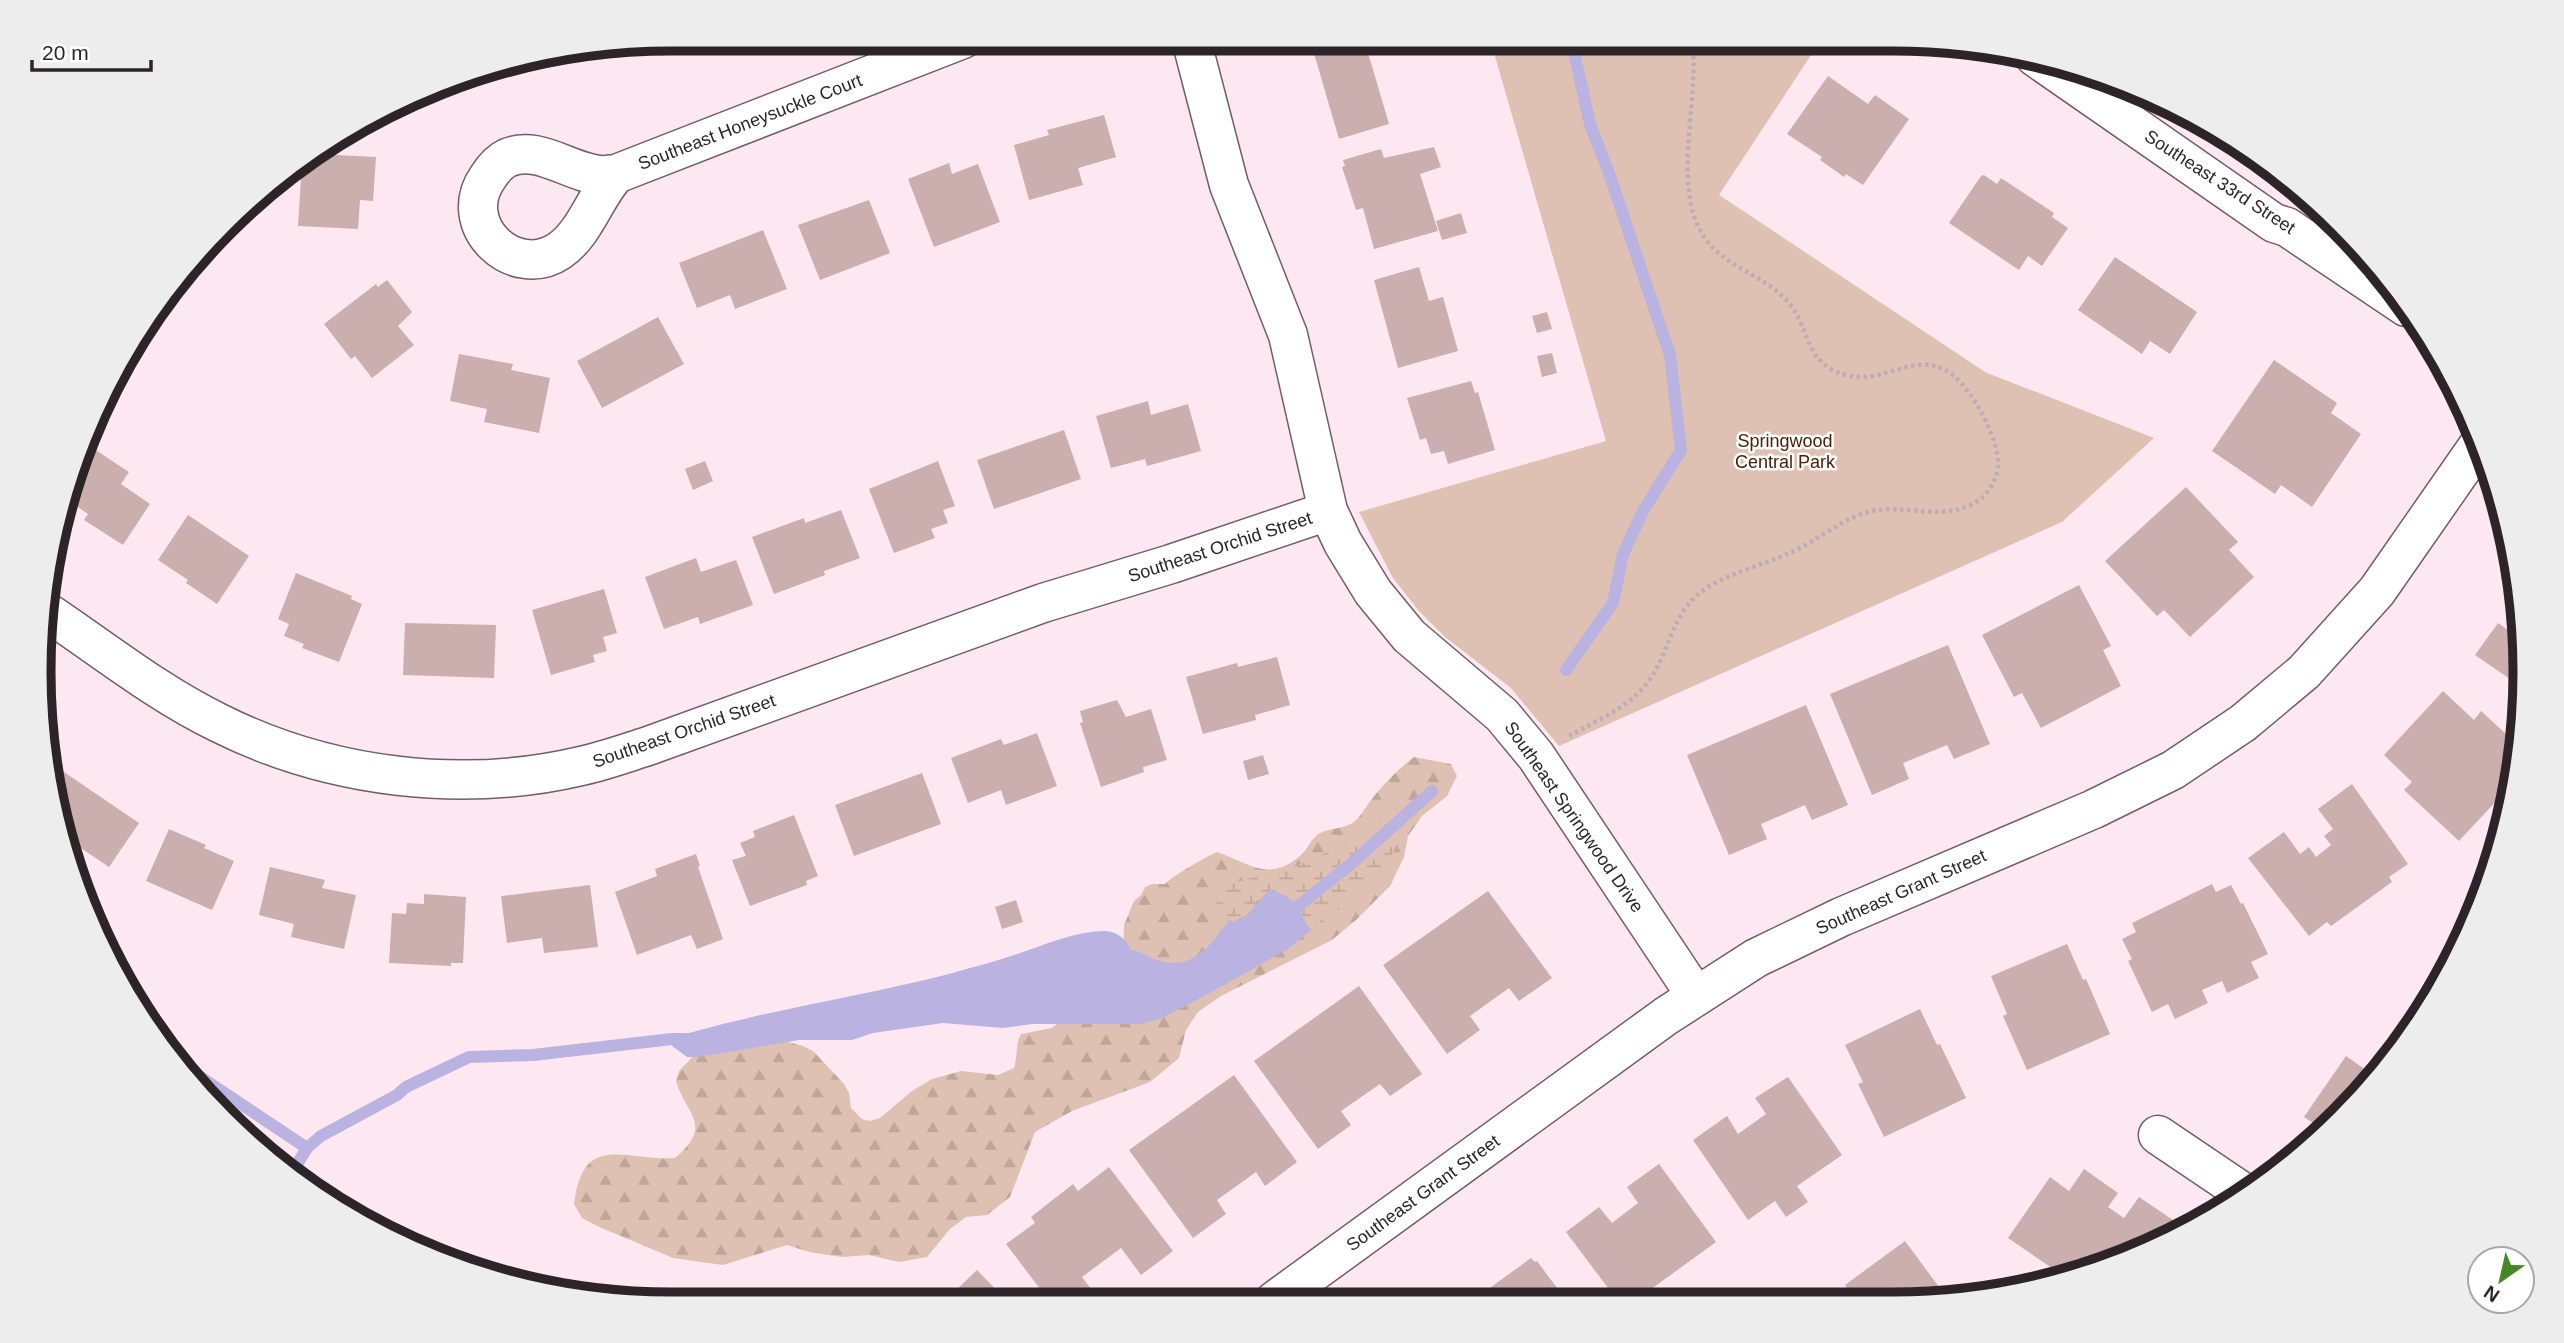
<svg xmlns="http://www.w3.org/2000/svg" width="2564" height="1343" font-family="Helvetica,sans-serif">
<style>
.forest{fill:url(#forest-firs)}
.wetland{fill:url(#wetland-marsh)}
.park{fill:#dec1b2}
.water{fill:#bab2e0}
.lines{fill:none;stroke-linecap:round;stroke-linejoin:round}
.stream{stroke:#bab2e0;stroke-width:12}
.building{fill:#caafae}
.minor-casing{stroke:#735d66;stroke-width:41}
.path{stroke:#beadb5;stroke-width:4.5;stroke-dasharray:3.5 3.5;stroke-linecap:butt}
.minor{stroke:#fff;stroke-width:38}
.labels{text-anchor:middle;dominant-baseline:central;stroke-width:5;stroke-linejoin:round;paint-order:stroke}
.street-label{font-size:18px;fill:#2d2428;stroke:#fff}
.park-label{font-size:18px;fill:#4b2003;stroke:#fff}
.rim{fill:none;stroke:#2d2428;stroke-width:9}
</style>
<defs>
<pattern id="forest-firs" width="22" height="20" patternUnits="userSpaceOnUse" patternTransform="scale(1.75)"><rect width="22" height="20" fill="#dec1b2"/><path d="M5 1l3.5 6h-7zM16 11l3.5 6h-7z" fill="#bfa699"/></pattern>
<pattern id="wetland-marsh" width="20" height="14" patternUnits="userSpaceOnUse" patternTransform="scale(1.75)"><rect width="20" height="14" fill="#dec1b2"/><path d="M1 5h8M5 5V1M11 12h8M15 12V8" fill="none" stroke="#bfa699"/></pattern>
</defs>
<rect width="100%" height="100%" fill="#fde8f1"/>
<path class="forest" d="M1414 757 1451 764 1457 776 1447 796 1422 816 1408 836 1404 857 1390 886 1356 920 1332 940 1221 996 1198 1012 1186 1030 1179 1058 1150 1082 1072 1111 1035 1132 1010 1197 987 1215 966 1217 950 1229 927 1257 899 1262 869 1255 842 1257 809 1252 787 1245 723 1265 673 1258 597 1226 582 1218 574 1204C583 1131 624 1161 675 1158 715 1125 685 1113 676 1081L679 1071 698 1051 781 1040 803 1046 813 1051 844 1084 849 1093 851 1108 862 1119 870 1121 880 1118 912 1091 932 1079 961 1071 998 1075 1014 1068C1018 1056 1015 1045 1021 1034L1052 1028 1064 1018 1123 951 1124 925 1134 901 1141 895 1145 887 1152 884H1165C1173 876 1205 857 1217 852 1249 863 1268 883 1300 856 1307 850 1310 841 1317 835 1330 826 1344 831 1356 820 1362 815 1366 806 1372 799 1384 783 1398 770 1414 757Z"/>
<path class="wetland" d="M1393 808 1408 812C1402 832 1395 854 1382 871 1364 895 1334 912 1311 930L1304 922 1298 906 1258 900 1247 915 1233 922 1218 917 1216 908 1219 890C1246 876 1270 875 1298 865 1332 852 1364 831 1393 808Z"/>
<polygon class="park" points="1490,39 1821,40 1719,195 1985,372 2154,438 2062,522 1559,746 1511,688 1445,637 1418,610 1393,578 1359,512 1606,441"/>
<path class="water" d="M1270 889C1281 894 1293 898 1299 909 1303 917 1305 923 1311 930L1288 949 1206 995 1162 1018 1140 1024H1032L1003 1028 943 1023 873 1033 852 1040H799L699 1057H687L672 1046 673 1033H689C774 1009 863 996 949 974 973 967 997 961 1020 953 1047 944 1074 932 1103 931 1117 931 1125 938 1131 950 1142 951 1147 957 1157 960 1191 972 1211 946 1229 920L1234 922 1247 915Z"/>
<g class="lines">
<g class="stream">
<polyline points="1566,670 1613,603 1623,554 1643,511 1681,450 1670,355 1609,173 1590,124 1571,39"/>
<polyline points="1287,915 1351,864 1432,791"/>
<polyline points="187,1068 307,1148"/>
<polyline points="294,1169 307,1148 321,1136 397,1095 406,1087 469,1057 533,1055 672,1039 687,1041"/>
</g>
</g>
<g class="building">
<polygon points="672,38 681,39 659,47 656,41"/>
<polygon points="1351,39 1364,39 1389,124 1339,139 1313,50"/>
<polygon points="1377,39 1398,39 1400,47 1382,53"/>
<polygon points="1828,76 1868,104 1875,95 1909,119 1863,185 1846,174 1844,177 1820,160 1822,157 1787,134"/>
<polygon points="1104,115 1116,157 1078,168 1083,185 1029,200 1014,145 1049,135 1047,130"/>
<polygon points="1434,147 1441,167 1420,174 1438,231 1374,249 1363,208 1356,210 1342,167 1345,166 1343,160 1381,149 1384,158"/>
<polygon points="316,154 376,157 373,201 360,200 358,229 298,226 302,161"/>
<polygon points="949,163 952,174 978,164 1000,222 934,247 908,179"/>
<polygon points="1984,175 1997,184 2001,178 2054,213 2052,217 2068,228 2042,266 2028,256 2019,270 1949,223 1981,176"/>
<polygon points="869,200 890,253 820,280 798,225"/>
<polygon points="1461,213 1467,233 1442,240 1436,221"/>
<polygon points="763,230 787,289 735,309 730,295 697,308 679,263"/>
<polygon points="2115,257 2197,312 2170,354 2150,341 2142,354 2078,310"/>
<polygon points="1419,267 1429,301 1443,297 1458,351 1398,368 1374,280"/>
<polygon points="387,280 412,312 398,326 414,345 372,378 355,356 351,359 324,324 376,284 378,287"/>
<polygon points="1547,312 1552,329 1537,333 1532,316"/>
<polygon points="658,317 684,364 602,408 577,361"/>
<polygon points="1552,353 1557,373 1542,377 1537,356"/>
<polygon points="459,354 513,364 511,370 550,378 539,433 484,422 487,409 450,401"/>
<polygon points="2274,360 2337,403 2331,413 2361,434 2312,507 2281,485 2275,494 2212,451"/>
<polygon points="1471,381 1475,393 1478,392 1495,450 1448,464 1444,451 1431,454 1426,438 1420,440 1407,398"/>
<polygon points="1148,401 1151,415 1188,404 1201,451 1147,466 1145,459 1111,468 1096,416"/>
<polygon points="1064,430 1081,479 994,509 977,460"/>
<polygon points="88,445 129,472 121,484 150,504 123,545 84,520 88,514 65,498"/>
<polygon points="705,461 713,481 693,490 685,469"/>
<polygon points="938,461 955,506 943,510 948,523 931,529 935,538 894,553 869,489"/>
<polygon points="2186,487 2238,542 2229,550 2254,577 2190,637 2164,610 2157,616 2105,561"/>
<polygon points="841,510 860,558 824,571 825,575 774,594 752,537 804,518 805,523"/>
<polygon points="188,515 249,556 217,604 186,583 188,580 158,560"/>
<polygon points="696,558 701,572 736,560 753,605 700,624 698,617 664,629 645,577"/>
<polygon points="296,573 352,596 351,599 362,604 339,662 302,648 304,644 284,636 289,624 278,619"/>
<polygon points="2079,585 2111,646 2103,650 2121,686 2041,728 2022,693 2014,697 1982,635"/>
<polygon points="604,589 617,633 603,637 607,651 593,655 595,662 551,675 532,610"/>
<polygon points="2521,617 2523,688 2475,655 2498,623 2511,632"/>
<polygon points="405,623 496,625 494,678 403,675"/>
<polygon points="1948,645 1990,744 1954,759 1947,745 1903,763 1909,779 1872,795 1830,694"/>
<polygon points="1277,657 1290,705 1255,715 1256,720 1203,734 1186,677 1237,663 1238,667"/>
<polygon points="2443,691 2474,720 2481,711 2519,746 2513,783 2459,841 2404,790 2412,782 2384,755"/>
<polygon points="1117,700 1126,717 1151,709 1167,760 1143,767 1144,772 1101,787 1080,723 1083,722 1080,711"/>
<polygon points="1806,705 1848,805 1812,820 1805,805 1761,824 1767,839 1729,855 1687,755"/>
<polygon points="1037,733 1057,786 1006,805 1001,790 968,803 951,758 1001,739 1004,745"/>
<polygon points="1263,755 1269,774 1248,780 1243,761"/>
<polygon points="61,770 139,823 109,867 60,834 52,784"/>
<polygon points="922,773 941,824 854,856 835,805"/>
<polygon points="2352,784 2408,864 2389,877 2392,882 2331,926 2327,922 2309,936 2248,858 2284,832 2300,854 2309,847 2316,857 2331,845 2324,836 2333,829 2318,809"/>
<polygon points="794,815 818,876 806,881 807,885 750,906 732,860 746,856 740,843 755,837 753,831"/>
<polygon points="169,829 206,845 204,848 234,861 212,910 146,881"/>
<polygon points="696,854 700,866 698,867 723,939 697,949 691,935 637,955 615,892 657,876 655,869"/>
<polygon points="270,867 325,880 322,888 356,895 344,949 291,937 294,924 259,915"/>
<polygon points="2212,884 2216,892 2231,885 2241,904 2243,903 2268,954 2251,962 2259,978 2227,993 2222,981 2202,990 2208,1003 2175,1019 2168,1004 2152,1012 2128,961 2132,959 2122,939 2136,932 2132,923"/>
<polygon points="590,885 598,947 544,953 542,938 507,943 501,896"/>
<polygon points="1488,891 1552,978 1519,1001 1509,988 1470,1016 1480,1030 1447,1054 1383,965"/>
<polygon points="424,894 466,897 463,963 451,963 451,966 389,963 392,913 406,914 407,903 424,904"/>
<polygon points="1016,900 1023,922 1002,929 995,907"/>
<polygon points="2067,944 2083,980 2086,979 2110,1034 2027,1070 2003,1016 2007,1014 1991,976"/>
<polygon points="1359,986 1422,1074 1390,1096 1380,1084 1341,1111 1351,1125 1318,1149 1254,1061"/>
<polygon points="1920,1009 1937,1045 1940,1044 1966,1098 1884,1137 1858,1084 1863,1082 1845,1045"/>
<polygon points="2346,1056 2376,1077 2368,1089 2322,1129 2304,1117"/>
<polygon points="1234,1075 1297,1162 1265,1186 1256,1172 1217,1200 1226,1214 1193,1238 1129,1150"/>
<polygon points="1788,1077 1842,1155 1797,1186 1808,1202 1786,1217 1775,1201 1748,1220 1693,1140 1727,1116 1738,1134 1766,1114 1755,1098"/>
<polygon points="1659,1164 1716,1242 1636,1300 1617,1300 1566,1232 1599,1207 1612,1223 1638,1203 1627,1187"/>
<polygon points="1109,1167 1173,1251 1141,1275 1121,1248 1082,1277 1101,1302 1050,1302 1006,1244 1035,1223 1031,1217 1073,1184 1078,1191"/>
<polygon points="2084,1169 2118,1193 2108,1207 2124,1218 2139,1197 2173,1220 2169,1226 2179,1232 2134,1256 2073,1273 2067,1269 2062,1275 2008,1238 2050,1177 2069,1191"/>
<polygon points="1905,1241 1942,1291 1947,1287 1956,1299 1855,1299 1845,1285"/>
<polygon points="1531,1258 1535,1262 1537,1261 1566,1300 1472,1301"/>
<polygon points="977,1270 1008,1302 931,1302 943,1291 949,1297"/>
</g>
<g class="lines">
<g class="minor-casing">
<g id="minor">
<polyline points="1191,39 1229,185 1288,335 1328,511 1343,543 1373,592 1409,636 1502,715 1536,756 1696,996"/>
<polyline points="2035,57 2274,223 2287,227 2406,307"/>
<path d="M616 174C595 196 585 234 559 251 514 281 454 225 488 177 493 169 499 162 507 158 538 144 570 173 600 175 605 176 611 174 616 174L963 39"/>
<path d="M50 614C105 651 159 694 219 723 329 778 462 794 581 766 604 761 626 753 648 746L1043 603 1171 564 1328 511"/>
<polyline points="2158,1135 2247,1195"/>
<polyline points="1274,1301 1666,1016 1756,958 1841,917 2094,809 2173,770 2243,723 2304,672 2377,591 2480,443"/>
</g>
</g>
<path class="path" d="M1569 736C1594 722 1623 710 1643 688 1672 656 1667 613 1708 587 1735 571 1766 564 1794 551 1820 539 1844 517 1872 511 1905 504 1943 522 1976 502 1990 494 2000 474 1998 458 1994 435 1983 413 1970 394 1923 328 1886 398 1833 370 1804 355 1808 325 1789 303 1764 273 1719 267 1700 230 1673 180 1700 96 1692 40"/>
<use href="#minor" class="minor"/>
</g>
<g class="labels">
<g class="street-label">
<text transform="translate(750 122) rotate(-21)">Southeast Honeysuckle Court</text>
<text transform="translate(2220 182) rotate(33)">Southeast 33rd Street</text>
<text transform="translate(1220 547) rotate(-18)">Southeast Orchid Street</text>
<text transform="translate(684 731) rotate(-19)">Southeast Orchid Street</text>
<text transform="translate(1574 817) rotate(55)">Southeast Springwood Drive</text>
<text transform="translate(1901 892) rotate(-24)">Southeast Grant Street</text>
<text transform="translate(1423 1193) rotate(-36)">Southeast Grant Street</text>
</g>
<g class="park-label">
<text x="1785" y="441">Springwood<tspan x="1785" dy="21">Central Park</tspan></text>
</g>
</g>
<path d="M0 0H2564V1343H0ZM671 51H1893A620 620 0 0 1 2513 671V672A620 620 0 0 1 1893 1292H671A620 620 0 0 1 51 672V671A620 620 0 0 1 671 51Z" fill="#eeedee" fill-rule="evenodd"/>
<path class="rim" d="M671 51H1893A620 620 0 0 1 2513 671V672A620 620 0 0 1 1893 1292H671A620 620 0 0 1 51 672V671A620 620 0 0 1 671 51Z"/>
<g transform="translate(2501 1280) rotate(214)"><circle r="33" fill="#ffffff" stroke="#aba7a9" stroke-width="2"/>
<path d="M0-5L12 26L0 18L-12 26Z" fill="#468728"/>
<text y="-10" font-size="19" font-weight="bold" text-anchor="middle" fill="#2d2428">N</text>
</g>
<path d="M32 60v10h119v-10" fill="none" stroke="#2d2428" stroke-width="3.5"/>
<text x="42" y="60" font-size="21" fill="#2d2428" stroke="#ffffff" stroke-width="5" paint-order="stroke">20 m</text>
</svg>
